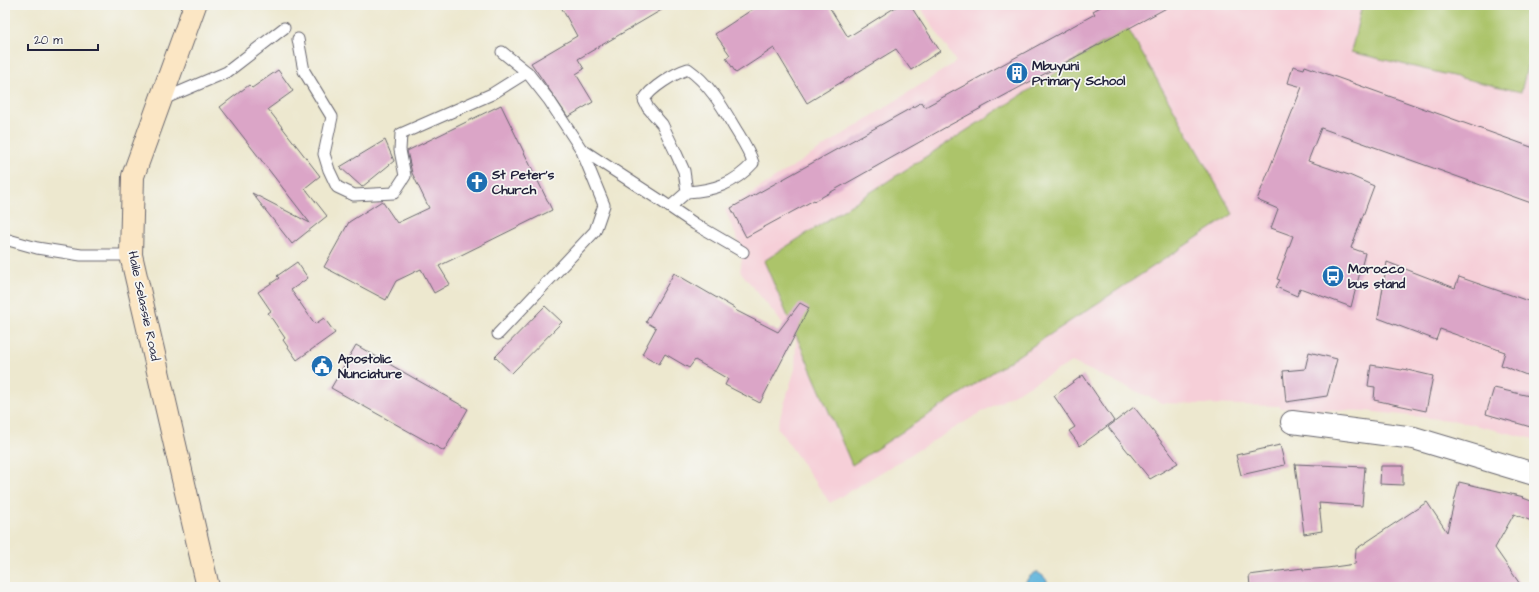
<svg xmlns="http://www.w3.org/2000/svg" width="1539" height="592" font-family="'Architects Daughter',sans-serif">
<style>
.built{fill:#f6cfd8}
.green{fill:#acc46a;stroke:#677352}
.water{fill:#5eb4db;stroke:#406b8b}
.building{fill:#dba5c7}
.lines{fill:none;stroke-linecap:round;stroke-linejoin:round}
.lane-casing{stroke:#69676f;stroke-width:13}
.street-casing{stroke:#69676f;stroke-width:24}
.secondary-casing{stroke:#69676f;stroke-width:24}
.lane{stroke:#fff;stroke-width:11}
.street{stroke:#fff;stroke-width:22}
.secondary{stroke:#fbe6c4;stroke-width:22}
.labels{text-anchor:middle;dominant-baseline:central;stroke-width:3.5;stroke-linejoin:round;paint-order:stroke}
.poi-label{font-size:13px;font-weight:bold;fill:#22223b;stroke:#f6f6f2;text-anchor:start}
.street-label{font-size:13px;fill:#22223b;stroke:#f6f6f2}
</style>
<rect width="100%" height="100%" fill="#f6f6f2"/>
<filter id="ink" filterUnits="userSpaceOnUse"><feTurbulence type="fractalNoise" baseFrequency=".025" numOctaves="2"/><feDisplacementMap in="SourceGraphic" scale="8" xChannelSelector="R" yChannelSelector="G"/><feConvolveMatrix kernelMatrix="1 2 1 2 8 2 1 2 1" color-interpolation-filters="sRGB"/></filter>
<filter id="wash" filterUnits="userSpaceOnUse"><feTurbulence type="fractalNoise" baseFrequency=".012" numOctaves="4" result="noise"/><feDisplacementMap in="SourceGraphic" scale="16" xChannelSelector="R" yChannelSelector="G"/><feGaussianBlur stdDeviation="0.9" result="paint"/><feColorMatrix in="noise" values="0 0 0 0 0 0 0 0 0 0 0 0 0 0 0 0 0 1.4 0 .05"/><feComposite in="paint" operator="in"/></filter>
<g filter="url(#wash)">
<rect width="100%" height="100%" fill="#ede8cf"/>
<polygon class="built" points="919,5 1534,5 1534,439 1457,421 1366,411 1280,408 1280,406 1162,403 1072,362 973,417 830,503 777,427 795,369 796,340 740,271 743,252 725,210 956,62"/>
<g class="green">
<polygon points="1362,5 1534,5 1534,38 1521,92 1351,52"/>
<polygon points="1127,27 1233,214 852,465 764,261"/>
</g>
<path class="water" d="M1036 572C1043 575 1048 579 1048 587H1027L1025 583 1029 577Z"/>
<g id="blocks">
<g class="building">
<polygon points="560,5 670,5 578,59 584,69 576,74 593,102 568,117 531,63 577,36"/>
<polygon points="759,5 828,5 848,37 899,5 910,5 940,51 911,70 896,49 807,103 774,48 736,73 726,58 730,55 715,34"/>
<polygon points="1104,5 1172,5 948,126 815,201 814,200 746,237 731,208 922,102 925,107 1095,14 1093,11"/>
<polygon points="1293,66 1304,69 1305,66 1534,148 1534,204 1321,128 1308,161 1349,175 1374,186 1351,248 1365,253 1351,307 1300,288 1297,296 1276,287 1280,280 1277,279 1293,236 1271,228 1278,209 1257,200 1302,87 1288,83"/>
<polygon points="278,70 293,91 268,109 320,176 305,188 327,216 292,244 252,193 310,223 220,107 249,85 252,88"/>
<polygon points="501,105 552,210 439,266 450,284 434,293 421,269 396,281 386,300 324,267 349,222 382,201 397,223 429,208 412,173 407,151"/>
<polygon points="385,140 394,161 362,187 340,167"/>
<polygon points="297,262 308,278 291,290 315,324 324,318 335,333 297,360 283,340 285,338 268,313 271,311 258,292 279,278 277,276"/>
<polygon points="1387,262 1455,288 1459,277 1534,303 1534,378 1501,365 1505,352 1440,329 1436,340 1378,318"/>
<polygon points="674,273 736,309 735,310 778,332 800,303 809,308 760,403 725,385 728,379 695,360 689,368 665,354 659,364 642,354 656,328 646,322"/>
<polygon points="545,306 562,322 512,373 495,357"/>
<polygon points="356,345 468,409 444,451 331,388"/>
<polygon points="1309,352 1337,359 1327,396 1286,402 1283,371 1305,369"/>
<polygon points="1371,365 1402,370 1403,369 1433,376 1426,411 1374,400 1375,387 1368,386"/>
<polygon points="1083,375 1114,421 1080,446 1069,431 1075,427 1054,396"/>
<polygon points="1494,388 1534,397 1534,428 1486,414"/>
<polygon points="1134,407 1178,463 1150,479 1108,427"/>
<polygon points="1280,445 1285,465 1241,475 1236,455"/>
<polygon points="1295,464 1365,467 1362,506 1319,503 1322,531 1304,534"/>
<polygon points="1381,466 1403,466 1403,485 1380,484"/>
<polygon points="1459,482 1524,497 1523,498 1534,502 1534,522 1514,514 1495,548 1522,587 1250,587 1249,575 1303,568 1303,570 1327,568 1355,564 1356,549 1427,502 1447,532"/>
</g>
</g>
</g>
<g filter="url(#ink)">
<use href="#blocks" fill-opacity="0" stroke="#69676f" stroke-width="1"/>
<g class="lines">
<g class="lane-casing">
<g id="lane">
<polyline points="298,39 304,71 332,117 324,154 329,170 337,187 354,195 394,193 405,176 400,150 401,134 492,94 527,72"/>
<polyline points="502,52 527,72 549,100 581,149 658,199 695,224 743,252"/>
<polyline points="161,100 227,72 284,28"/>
<path d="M670 207 687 192 684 171 675 151 662 124 648 108 644 100C650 88 675 73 688 69 708 83 721 104 733 125 740 137 749 149 753 163 734 184 715 190 687 192"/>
<polyline points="5,239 37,248 81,255 131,255"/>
<polyline points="498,334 595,231 604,205 581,149"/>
</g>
</g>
<g class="street-casing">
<polyline id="street" points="1292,422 1414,438 1534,474"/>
</g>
<g class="secondary-casing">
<polyline id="secondary" points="195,5 133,176 131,255 208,587"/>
</g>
<use href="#lane" class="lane"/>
<use href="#street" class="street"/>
<use href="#secondary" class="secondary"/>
</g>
</g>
<defs>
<g id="building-disc" transform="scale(1.15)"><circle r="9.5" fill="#1f6fb2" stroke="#f6f6f2"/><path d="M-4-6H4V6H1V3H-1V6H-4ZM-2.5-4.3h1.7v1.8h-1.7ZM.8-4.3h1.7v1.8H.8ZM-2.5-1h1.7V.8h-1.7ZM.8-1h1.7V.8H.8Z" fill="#fff"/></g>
<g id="church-disc" transform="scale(1.15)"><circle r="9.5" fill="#1f6fb2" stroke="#f6f6f2"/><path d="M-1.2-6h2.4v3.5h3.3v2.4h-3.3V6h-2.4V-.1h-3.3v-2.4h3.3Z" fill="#fff"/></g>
<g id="bus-disc" transform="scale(1.15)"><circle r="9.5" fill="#1f6fb2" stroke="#f6f6f2"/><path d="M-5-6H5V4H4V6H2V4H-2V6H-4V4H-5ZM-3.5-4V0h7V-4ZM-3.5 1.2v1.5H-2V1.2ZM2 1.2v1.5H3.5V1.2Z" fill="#fff"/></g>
<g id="civic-disc" transform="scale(1.15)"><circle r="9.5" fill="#1f6fb2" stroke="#f6f6f2"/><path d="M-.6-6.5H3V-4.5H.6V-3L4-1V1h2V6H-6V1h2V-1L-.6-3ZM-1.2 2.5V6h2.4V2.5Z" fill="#fff"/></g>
</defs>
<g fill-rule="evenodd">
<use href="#building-disc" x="1017" y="73"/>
<use href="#church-disc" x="477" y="182"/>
<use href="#bus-disc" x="1333" y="276"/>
<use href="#civic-disc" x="322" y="366"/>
</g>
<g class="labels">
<g class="poi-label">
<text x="1032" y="66">Mbuyuni<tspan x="1032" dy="15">Primary School</tspan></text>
<text x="492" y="175">St Peter's<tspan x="492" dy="15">Church</tspan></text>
<text x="1348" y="269">Morocco<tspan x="1348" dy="15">bus stand</tspan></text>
<text x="338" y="359">Apostolic<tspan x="338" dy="15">Nunciature</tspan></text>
</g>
<g class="street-label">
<text transform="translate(144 306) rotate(78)">Haile Selassie Road</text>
</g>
</g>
<rect width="1539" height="592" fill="none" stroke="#f6f6f2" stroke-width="20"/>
<path d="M28 44v6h70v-6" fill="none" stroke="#22223b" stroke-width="2"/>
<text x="34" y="44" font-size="12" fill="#22223b" stroke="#f6f6f2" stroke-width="3" paint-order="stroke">20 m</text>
</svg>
